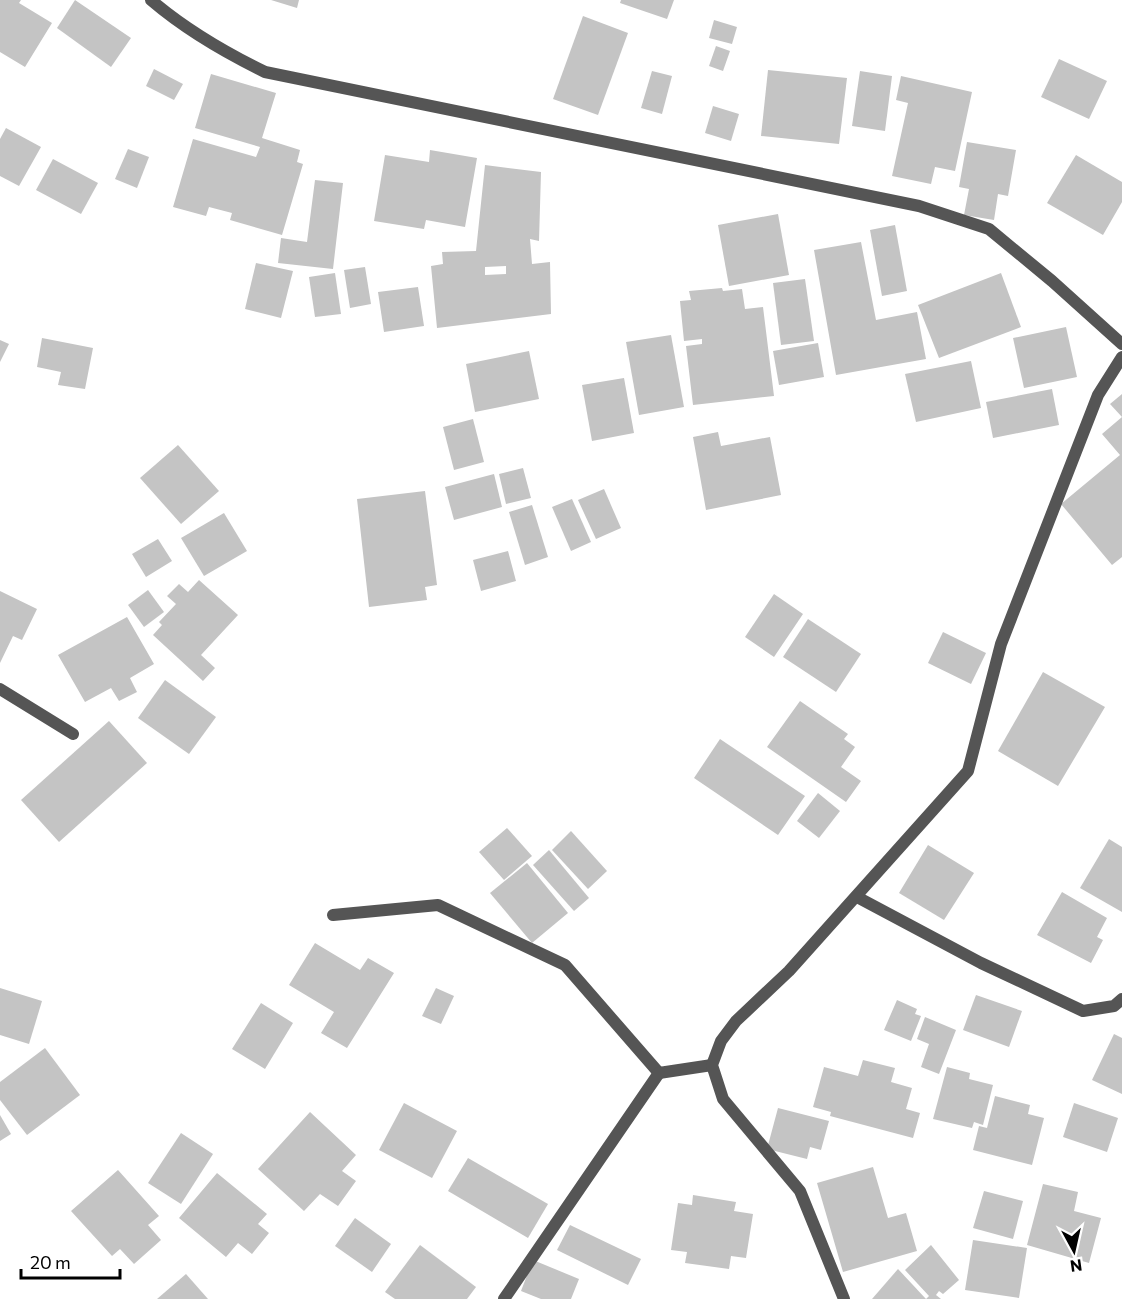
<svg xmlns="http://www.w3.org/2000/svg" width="1122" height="1299" font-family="Commissioner,sans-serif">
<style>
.building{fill:#c4c4c4;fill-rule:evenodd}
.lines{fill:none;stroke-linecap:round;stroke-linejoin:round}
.minor{stroke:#555;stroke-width:12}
</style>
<rect width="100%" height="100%" fill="#fff"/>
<g class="building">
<polygon points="0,0 21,0 19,3 52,23 25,67 0,52"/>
<polygon points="75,0 131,38 111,67 57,28"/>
<polygon points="271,0 299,0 297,8"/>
<polygon points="621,0 674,0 667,19 620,3"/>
<polygon points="583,16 628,33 598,115 553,99"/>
<polygon points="714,20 737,27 732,44 709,38"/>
<polygon points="716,46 730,51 723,71 709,66"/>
<polygon points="1059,59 1107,81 1089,119 1041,97"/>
<polygon points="154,69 183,84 174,100 146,86"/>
<polygon points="768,70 847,78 839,144 761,136"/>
<polygon points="652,71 672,76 662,114 641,108"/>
<polygon points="860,71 892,76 885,131 852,126"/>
<polygon points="211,74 276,93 262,138 300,150 297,162 303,164 282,235 230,220 232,213 209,207 206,216 173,207 193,139 256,157 260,147 195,128"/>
<polygon points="901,76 972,92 955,171 935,167 931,184 892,176 908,103 896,100"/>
<polygon points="713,106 739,114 731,141 705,133"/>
<polygon points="6,128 41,147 19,186 0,176 0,139"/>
<polygon points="967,142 1016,150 1008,196 998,194 994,220 964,215 969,189 959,187"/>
<polygon points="128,149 149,157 137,188 115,179"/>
<polygon points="430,150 477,158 465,227 426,220 424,229 374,221 385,155 429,162"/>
<polygon points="1076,155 1122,182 1122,202 1103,235 1047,203"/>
<polygon points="53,159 98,183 81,214 36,190"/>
<path d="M485 165 541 172 539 241 530 239 532 264 550 262 551 314 437 328 431 266 443 264 442 252 476 251ZM506 266V274L485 275V267Z"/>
<polygon points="315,180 343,183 333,269 278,263 281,238 307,242"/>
<polygon points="778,214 789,275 729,286 718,225"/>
<polygon points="895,225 907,291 882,296 870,230"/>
<polygon points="861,242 876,320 917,312 926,359 836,375 814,250"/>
<polygon points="256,263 293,271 281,318 245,309"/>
<polygon points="365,267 371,304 350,308 344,270"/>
<polygon points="335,273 341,314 315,317 309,277"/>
<polygon points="1001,273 1021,327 939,358 918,305"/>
<polygon points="805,279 814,341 781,345 773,283"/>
<polygon points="418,287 424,326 384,332 378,292"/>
<polygon points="722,288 723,291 742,289 745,309 763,307 774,396 693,405 686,346 702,344 702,339 684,341 680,301 691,300 689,291"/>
<polygon points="1066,327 1077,377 1024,388 1013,338"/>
<polygon points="671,335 684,407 639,415 626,342"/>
<polygon points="42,338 93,348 85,389 58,385 61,372 37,367"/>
<polygon points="0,340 9,344 0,362"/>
<polygon points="818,343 824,377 779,385 773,351"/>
<polygon points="529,351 539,399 475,412 466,364"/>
<polygon points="971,361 981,408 916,422 905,374"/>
<polygon points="624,378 634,433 592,441 582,385"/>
<polygon points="1052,389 1059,425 993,438 986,402"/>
<polygon points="1122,394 1122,417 1110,404"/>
<polygon points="1122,417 1122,557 1112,565 1061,504 1120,455 1102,434"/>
<polygon points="473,419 484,462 454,470 443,427"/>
<polygon points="718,432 721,446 770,437 781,495 706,510 693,437"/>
<polygon points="178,445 219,491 181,524 140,478"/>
<polygon points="523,468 531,498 506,504 499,474"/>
<polygon points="494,474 502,507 454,520 445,487"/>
<polygon points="604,489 621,528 596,539 578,500"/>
<polygon points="425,491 437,585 425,587 427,600 369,607 357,499"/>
<polygon points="572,499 591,542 571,551 552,507"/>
<polygon points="532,505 548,557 525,565 509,512"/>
<polygon points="224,513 247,551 204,576 181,538"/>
<polygon points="158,539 172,561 146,577 132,554"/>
<polygon points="508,551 516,581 481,591 473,560"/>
<polygon points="199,580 238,615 201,655 215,668 203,681 153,635 162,625 159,622 176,604 167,596 179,584 188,592"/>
<polygon points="148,590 164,612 144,627 128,605"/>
<polygon points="0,591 37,609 22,640 13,636 0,663"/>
<polygon points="774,594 803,614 774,657 745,637"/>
<polygon points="127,617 154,664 130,678 137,692 119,701 111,688 85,702 58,655"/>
<polygon points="808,619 861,654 836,692 783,657"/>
<polygon points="943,632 986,653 971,684 928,663"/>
<polygon points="1043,672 1105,707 1058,786 998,751"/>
<polygon points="165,680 216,717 189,754 138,718"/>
<polygon points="800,701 848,734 844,739 855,747 841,767 861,781 846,802 767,747"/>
<polygon points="109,721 147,763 59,842 21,800"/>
<polygon points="720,739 805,796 778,835 694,778"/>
<polygon points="818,793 840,811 819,838 797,821"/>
<polygon points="507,828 532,856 504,880 479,852"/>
<polygon points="571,831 607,871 588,889 552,850"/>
<polygon points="1109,839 1122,847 1122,912 1080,888"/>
<polygon points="928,845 974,873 944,920 899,893"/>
<polygon points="549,850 589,898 574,911 533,865"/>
<polygon points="527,863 568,913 532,943 490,893"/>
<polygon points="1062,892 1107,918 1097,937 1103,940 1091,963 1037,935"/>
<polygon points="315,943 360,970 368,958 394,973 347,1048 321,1033 334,1012 289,985"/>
<polygon points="0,988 42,1001 29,1044 0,1035"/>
<polygon points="436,988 454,996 441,1024 422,1016"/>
<polygon points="976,995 1022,1011 1009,1047 963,1030"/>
<polygon points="897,1000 917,1009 915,1014 921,1016 911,1041 884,1030"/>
<polygon points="261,1003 293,1023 265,1069 232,1049"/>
<polygon points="925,1017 956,1030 939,1074 921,1067 929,1044 917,1039"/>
<polygon points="1114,1034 1122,1038 1122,1094 1092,1080"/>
<polygon points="45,1048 80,1095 27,1135 0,1100 0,1082"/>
<polygon points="863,1060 895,1068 891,1082 912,1088 906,1109 920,1113 913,1138 830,1116 831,1112 813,1107 824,1067 858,1076"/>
<polygon points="947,1067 970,1073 969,1079 993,1085 983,1125 974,1122 972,1128 933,1119"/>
<polygon points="995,1096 1030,1105 1028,1114 1044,1118 1032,1165 973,1150 979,1126 987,1128"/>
<polygon points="404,1103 457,1131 432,1178 379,1150"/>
<polygon points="1074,1103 1118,1118 1107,1152 1063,1137"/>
<polygon points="778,1108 829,1121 821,1150 810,1147 807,1159 767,1149"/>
<polygon points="310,1112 356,1155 342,1171 356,1181 338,1206 320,1194 304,1211 258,1169"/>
<polygon points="0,1115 11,1134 0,1141"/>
<polygon points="181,1133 213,1154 181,1204 148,1183"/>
<polygon points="468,1158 548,1204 528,1238 448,1191"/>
<polygon points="873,1167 888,1218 906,1213 917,1251 843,1272 817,1183"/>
<polygon points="118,1170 159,1216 148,1225 161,1240 134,1264 120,1249 112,1256 71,1211"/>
<polygon points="217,1173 267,1214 258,1224 269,1233 252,1254 238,1243 226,1257 179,1218"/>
<polygon points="1043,1184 1078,1192 1074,1211 1101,1218 1089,1263 1027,1245"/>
<polygon points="984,1191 1023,1201 1013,1239 973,1228"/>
<polygon points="693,1195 736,1202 734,1211 753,1214 746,1258 731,1256 729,1269 685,1263 687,1252 671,1250 678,1203 692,1205"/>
<polygon points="355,1218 391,1244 372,1272 335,1246"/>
<polygon points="570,1225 641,1259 628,1285 557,1250"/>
<polygon points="973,1240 1027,1248 1019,1298 965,1290"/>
<polygon points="420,1245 476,1287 467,1299 395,1299 385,1292"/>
<polygon points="931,1245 959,1280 943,1294 939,1291 936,1295 941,1299 926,1299 929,1296 905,1270"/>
<polygon points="533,1260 579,1279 571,1299 541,1299 521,1291"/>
<polygon points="898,1269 926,1299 872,1299"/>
<polygon points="186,1274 208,1299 157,1299"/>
</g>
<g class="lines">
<g class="minor">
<path d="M151 0C186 30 224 52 265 72L919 206 989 229 1052 281 1122 344"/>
<polyline points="0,689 73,734"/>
<polyline points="857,897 981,963 1083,1011 1114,1006 1122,999"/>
<polyline points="333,915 438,905 565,965 659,1073 712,1065"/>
<polyline points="504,1299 659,1073"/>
<polyline points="844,1299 800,1191 723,1099 712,1065 721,1041 736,1021 789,971 968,771 1001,644 1098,395 1122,357"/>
</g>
</g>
<g transform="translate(1074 1251) rotate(172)" stroke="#ffffff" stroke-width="4.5" paint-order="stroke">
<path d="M0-4.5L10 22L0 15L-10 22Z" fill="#000000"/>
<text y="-9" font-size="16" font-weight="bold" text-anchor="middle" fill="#000000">N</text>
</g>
<path d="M21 1269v9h99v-9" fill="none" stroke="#000000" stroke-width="3"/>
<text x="30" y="1269" font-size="18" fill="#000000" stroke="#ffffff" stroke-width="4.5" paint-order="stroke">20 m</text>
</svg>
